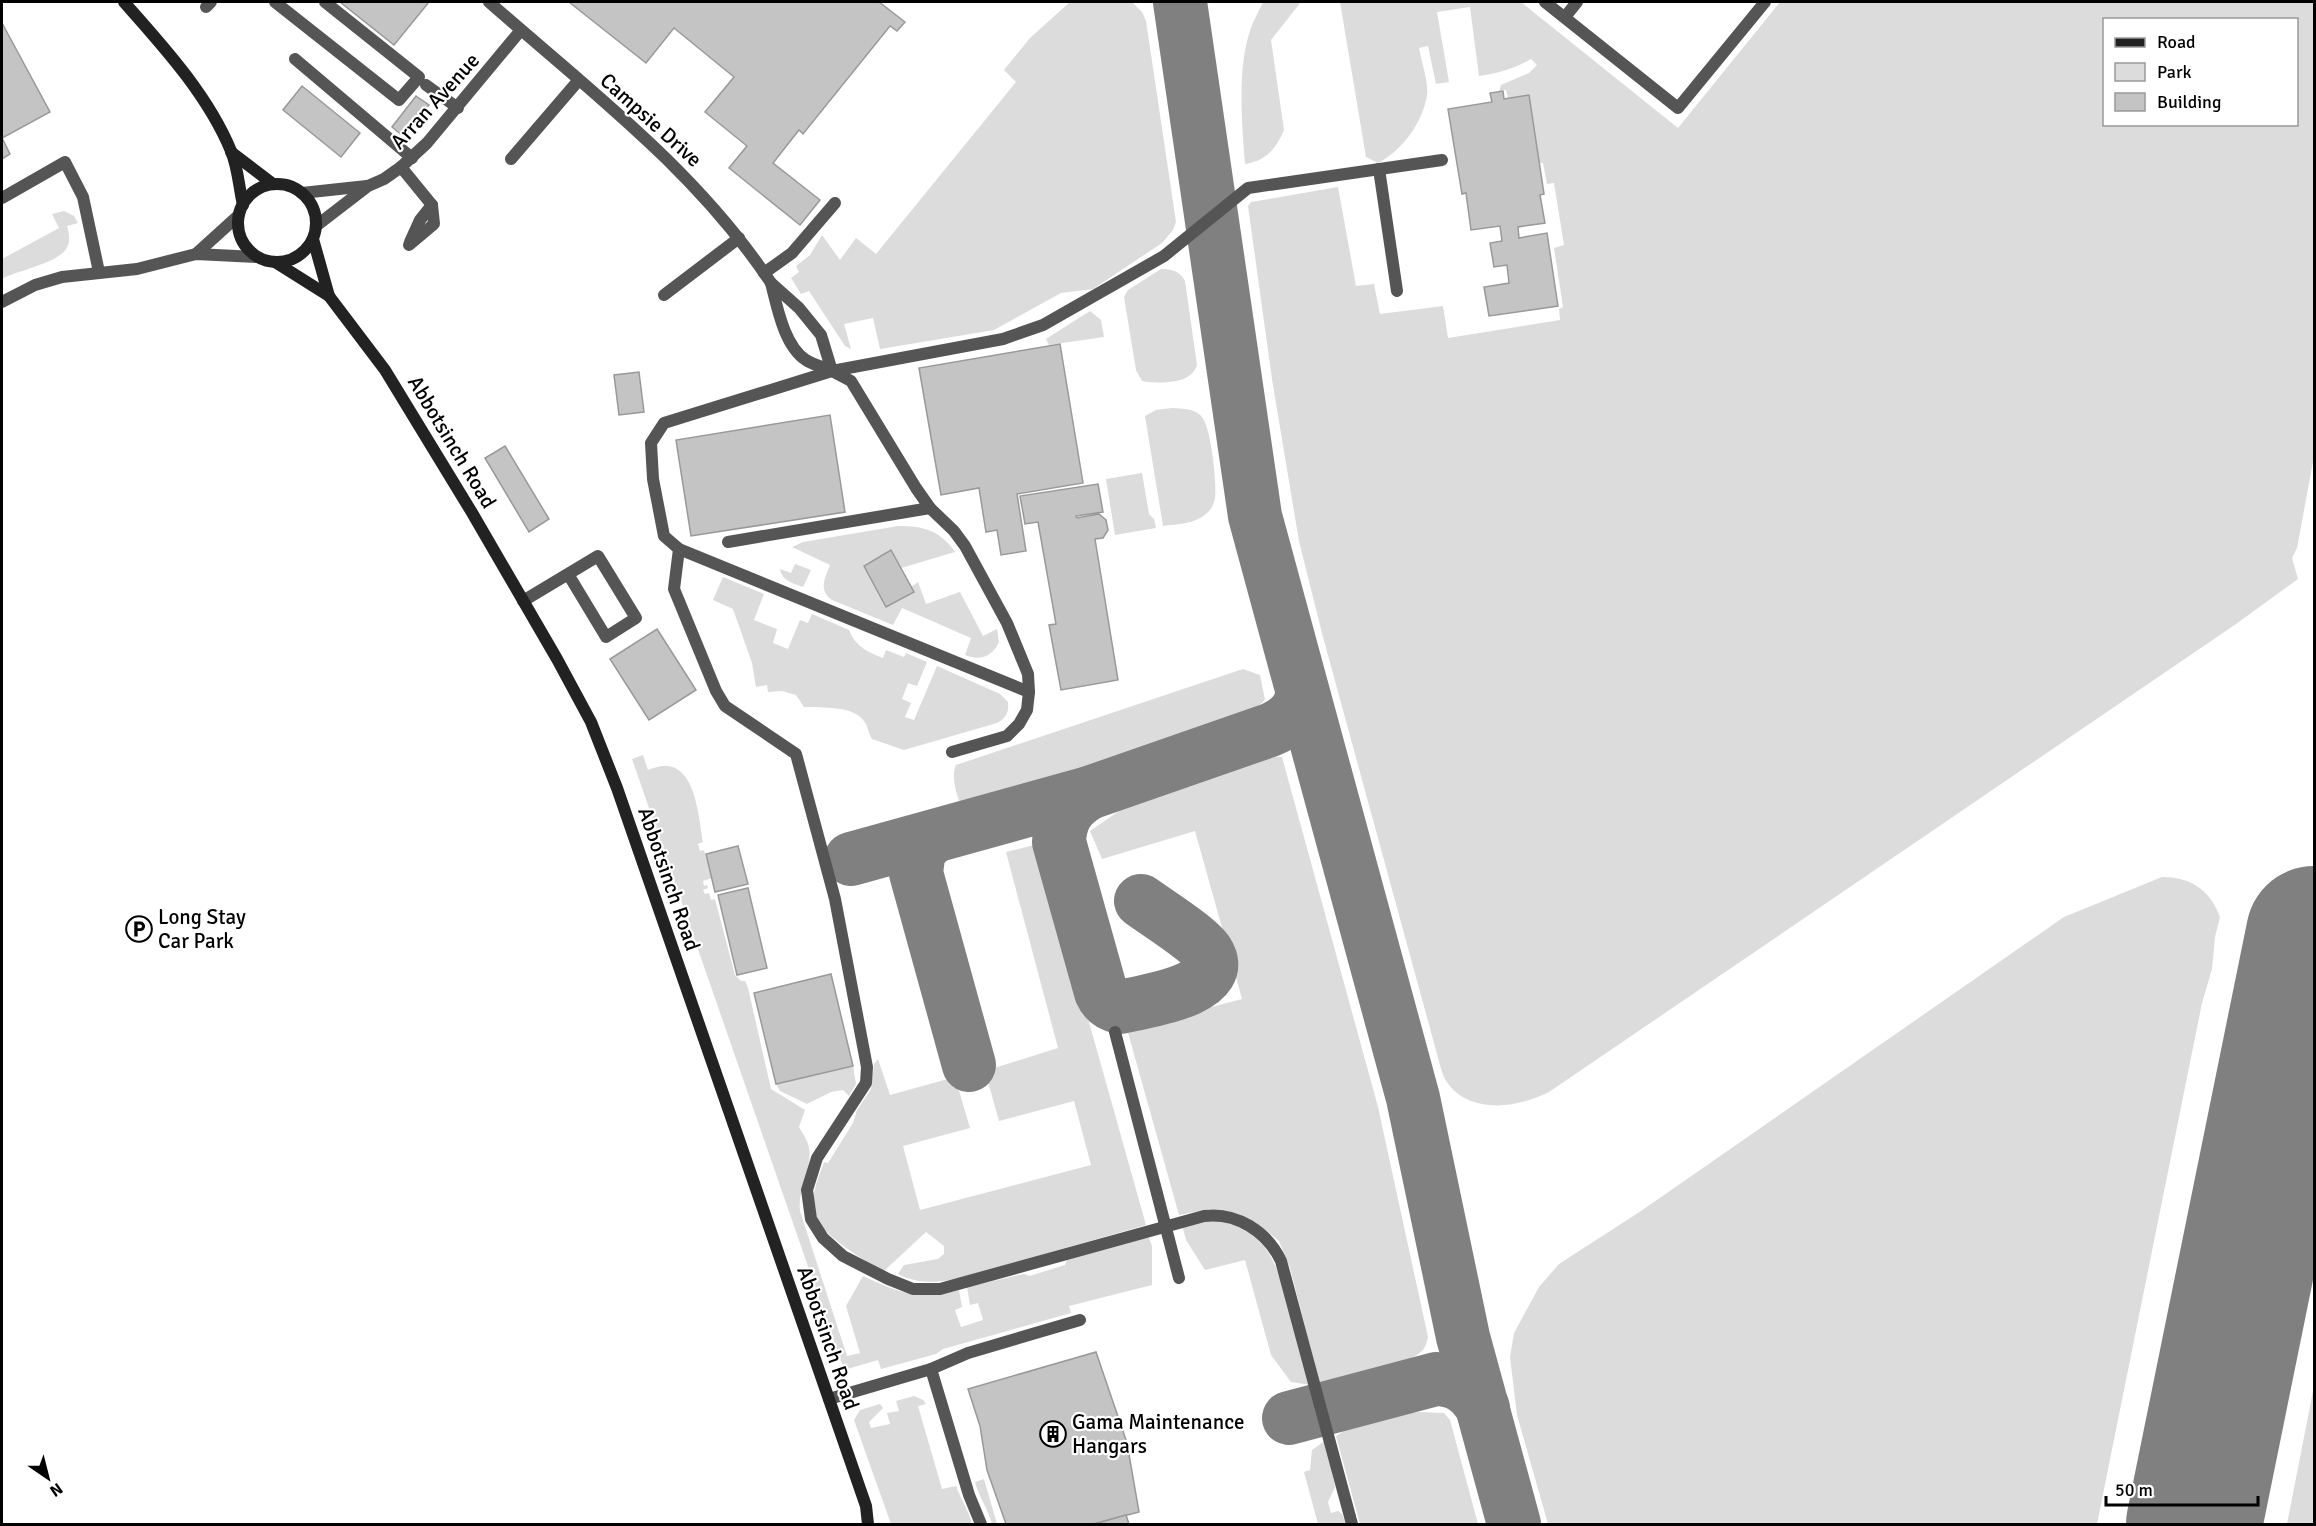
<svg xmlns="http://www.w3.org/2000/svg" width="2316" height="1526" font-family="Signika,sans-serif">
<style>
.green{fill:#dcdcdc;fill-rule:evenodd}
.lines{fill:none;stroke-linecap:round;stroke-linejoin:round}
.taxiway{stroke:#808080;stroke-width:54}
.runway{stroke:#808080;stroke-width:136}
.building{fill:#c4c4c4;stroke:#999;stroke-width:1.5}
.lane{stroke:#555;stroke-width:12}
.street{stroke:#555;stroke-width:12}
.secondary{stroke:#222;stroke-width:12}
.labels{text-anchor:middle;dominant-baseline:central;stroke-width:4.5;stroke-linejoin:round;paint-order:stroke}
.street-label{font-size:21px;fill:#000;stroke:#fff}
.poi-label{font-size:21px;fill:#000;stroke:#fff;text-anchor:start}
</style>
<rect width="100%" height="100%" fill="#fff"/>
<g class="green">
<polygon points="1070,2 1132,2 1142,12 1146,21 1176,222 1173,230 1162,243 1093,289 1061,293 994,330 880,349 873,318 844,324 851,349 845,346 809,291 801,294 791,278 799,272 796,266 810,255 822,235 840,260 856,238 876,254 1016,82 1004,70 1030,38"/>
<path d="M1263 2H1301L1271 40 1284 130C1276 149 1266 161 1245 164 1242 124 1237 69 1250 31 1253 21 1259 11 1263 2Z"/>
<path d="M1340 2H1521L1678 128 1780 2H2314V456L2297 548 2292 558 2298 579 2236 624 1549 1092C1520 1107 1473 1115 1449 1085 1442 1077 1440 1064 1437 1054L1323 637 1299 541 1272 379 1248 206 1251 202 1338 187 1356 286 1374 284 1380 314 1443 306 1448 338 1560 320 1559 309 1563 307 1554 248 1564 245 1554 183 1547 184 1543 163H1539L1529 95 1508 98 1506 90 1499 91 1501 85 1529 73 1537 65 1531 59C1514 69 1499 73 1479 76L1470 7 1437 12 1449 82 1436 84 1428 46 1419 48C1421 60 1429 84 1427 95 1423 122 1402 151 1378 163L1366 157ZM2104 20H2296V124H2104Z"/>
<path d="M64 211 74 216 78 223 67 226C69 233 71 242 66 249 56 264 18 270 2 279V259L59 228 52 214Z"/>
<path d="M1161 269C1171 269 1180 271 1185 281L1197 365C1191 384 1164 383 1148 382L1142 381 1136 370 1124 297 1128 290Z"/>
<polygon points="1090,311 1101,320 1104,337 1049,345 1046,339"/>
<path d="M1172 408C1183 409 1195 408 1202 417 1211 428 1217 483 1215 498 1214 504 1211 510 1206 514 1195 524 1177 524 1163 526L1145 416 1156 410Z"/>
<polygon points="1142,473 1149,514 1154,519 1156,528 1115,535 1106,479"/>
<path d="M898 526C923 526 940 530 955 552L901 568 891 551 864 565 886 607 914 592 911 587 918 582 926 604 960 592 983 636 997 629 999 642C992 657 980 661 965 655L971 638 902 608 893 625 832 600C818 590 825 578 830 565L792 547 803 542Z"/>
<path d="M795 564 811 570 803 587C793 583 782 581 780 569L791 573Z"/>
<path d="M723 577 764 594 754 620 777 629 773 643 788 649 800 620 808 623 812 614 849 630C855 646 867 652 883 658L886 650 904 657 906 653 927 662 917 686 908 683 902 699 911 703 905 717 914 720 937 666 1000 694 1008 702C1009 713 1006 718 997 723L904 750 872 739C868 733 868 726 864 721 852 705 822 708 804 707L796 695 782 691 768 692 767 685 756 687 752 663 733 609 713 600Z"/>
<path d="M1243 669 1260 675 1265 700 1244 719 972 814 965 813C958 801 950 778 956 765Z"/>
<path d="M643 755 648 770C654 768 661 765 667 766 696 768 699 819 703 842L698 844 700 851 704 850 712 878 703 881 704 886 707 885 708 888 703 890 705 894 709 893 711 900 715 899 735 975 741 981H745L748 988 771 1089 805 1110 799 1127C802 1132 806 1138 808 1144 815 1163 797 1188 800 1211L847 1356 860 1353 846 1306 863 1276C902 1294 917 1300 959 1290L962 1307 955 1310 961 1327 983 1320 978 1303 970 1305 967 1287 1024 1274 1030 1276 1065 1265 1067 1260 1148 1235 1152 1246V1285L1069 1306 1071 1313 943 1349 936 1354 881 1369 878 1360 844 1370 632 759Z"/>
<path d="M1262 756 1282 757 1378 1107 1428 1337C1427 1341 1426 1346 1423 1350 1408 1366 1343 1381 1320 1385L1290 1268 1279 1241 1257 1223 1233 1213 1210 1209 1179 1215 1127 1029 1242 999 1195 831 1102 859 1090 831 1135 800 1150 793 1238 758Z"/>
<path d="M1039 844 1146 1225 956 1279C935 1283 918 1284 898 1274L904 1265 938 1259 944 1254V1246L926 1232 884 1271C868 1264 820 1233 815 1216 809 1198 818 1179 824 1162L828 1163 853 1123 857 1110 871 1089 874 1064 878 1059 890 1095 955 1077 970 1128 903 1146 920 1210 1091 1165 1074 1101 999 1121 985 1071 1058 1048 1006 852Z"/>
<path d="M2162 877C2191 877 2210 890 2220 917L2215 937 2212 969 2202 1003 2097 1524H1548L1517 1415 1510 1357 1514 1333 1539 1287 1559 1264 1641 1211 2064 917Z"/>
<polygon points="853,1066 856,1084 849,1096 843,1090 831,1092 807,1104 780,1091 776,1084"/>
<path d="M1215 1220C1270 1232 1275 1261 1289 1309 1296 1335 1304 1360 1311 1385L1291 1382 1271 1355 1245 1260 1205 1270 1186 1240 1182 1225Z"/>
<polygon points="2314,1386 2314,1524 2287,1524"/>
<path d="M914 1396 923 1400 926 1404 918 1406 942 1489 956 1486C961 1500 969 1511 972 1524H891L854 1420 860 1410 880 1404 883 1408 869 1422 871 1428 890 1424 887 1413 899 1411 896 1401Z"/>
<polygon points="1419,1412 1444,1413 1450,1420 1478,1524 1360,1524 1336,1436 1344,1431 1403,1414"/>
<polygon points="1326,1440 1335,1487 1328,1502 1331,1513 1338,1511 1342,1514 1346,1524 1318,1524 1304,1472 1310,1470 1312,1450"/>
<path d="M984 1479 997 1524H992C988 1509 979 1497 975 1482Z"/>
</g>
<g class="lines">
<g class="taxiway">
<polyline points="1180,2 1255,516 1413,1098 1463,1337 1514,1524"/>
<path d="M1089 793C1068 805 1060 819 1059 842L1101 992C1105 1001 1110 1005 1120 1007 1141 1002 1232 990 1207 952 1199 939 1156 912 1141 901"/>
<polyline points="933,837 919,849 916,873 969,1065"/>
<path d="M851 859 1089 793 1270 730C1285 724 1301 712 1302 694"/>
<path d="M1289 1418 1436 1379C1459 1380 1471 1389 1483 1408"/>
</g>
<polyline class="runway" points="2194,1524 2314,934"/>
</g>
<g class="building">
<polygon points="340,2 429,2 394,45"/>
<polygon points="569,2 879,2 905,22 897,31 890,26 803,134 799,130 773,163 820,200 800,225 729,168 747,146 705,112 734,77 674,28 646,63"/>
<polygon points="2,23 50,112 2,138 10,154 2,159"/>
<polygon points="302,86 360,133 341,157 283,110"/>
<polygon points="1503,91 1504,99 1529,95 1544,194 1540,195 1545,223 1518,227 1519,238 1547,233 1558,306 1489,316 1484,287 1509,283 1507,265 1494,267 1490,243 1502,241 1500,226 1471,230 1466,193 1462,194 1448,109 1492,102 1490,93"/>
<polygon points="416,96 429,105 404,137 392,127"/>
<polygon points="1060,344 1083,483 1017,494 1026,551 1001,555 997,530 986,532 979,488 941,495 919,368"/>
<polygon points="639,372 644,412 619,415 614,375"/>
<polygon points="830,415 845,512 691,536 676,440"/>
<polygon points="505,446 549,519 529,532 485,458"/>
<polygon points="1098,484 1103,512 1076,516 1077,518 1099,514 1106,520 1108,530 1103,538 1095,539 1118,680 1061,690 1049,625 1056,624 1038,522 1025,524 1020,496"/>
<polygon points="891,550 914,592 886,607 864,566"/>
<polygon points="657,629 696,690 649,720 610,659"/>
<polygon points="738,846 748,884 715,892 706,854"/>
<polygon points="748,888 767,968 737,975 718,895"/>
<polygon points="831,974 853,1066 776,1084 754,993"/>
<polygon points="1096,1352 1127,1443 1139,1512 1094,1524 1006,1524 987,1470 980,1426 968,1389"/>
<polygon points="1126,1515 1129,1524 1094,1524"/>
</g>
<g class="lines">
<g class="lane">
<polyline points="275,2 399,100 419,77 325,2"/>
<polyline points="1545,2 1678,108 1765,2"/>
<polyline points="206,7 211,2"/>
<polyline points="1565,17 1577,2"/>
<polyline points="295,59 412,158"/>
<polyline points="426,85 458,108"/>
<polyline points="511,159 578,81"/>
<polyline points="401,167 432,205 434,224 409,245"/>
<polyline points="1379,169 1397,291"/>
<polyline points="2,198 65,162 83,197 99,272"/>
<polyline points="410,242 420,220 432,205"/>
<polyline points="764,273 792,253 835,203"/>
<path d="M771 283 799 308 821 335 832 371C824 367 813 365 806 360 784 346 777 306 771 283Z"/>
<polyline points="664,295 739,238"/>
<polyline points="832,371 851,381 916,488 930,508 954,531 965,546 1007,623 1028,674 1029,692 1027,710 1019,724 1007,736 952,752"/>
<polyline points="728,542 930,508"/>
<polyline points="679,549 1029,692"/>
<polyline points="523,601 598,556 636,618 606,637 568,574"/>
<polyline points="1115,1032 1179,1278"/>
<polyline points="931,1369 969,1495 981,1524"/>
<polyline points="829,1399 931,1369 968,1353 1080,1320"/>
<path d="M1352 1524 1281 1261C1267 1231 1236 1212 1204 1216L940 1289H913L888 1279 843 1256 823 1238 811 1219 807 1190 817 1158 866 1083 867 1067 835 899 796 754 725 706 716 691 674 589 679 549 664 536 653 479 651 443 664 423 832 371 1003 339 1043 325 1164 256 1248 188 1442 160"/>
</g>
<g class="street">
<path d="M489 2C588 89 697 171 771 283"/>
<polyline points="302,193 367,186"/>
<polyline points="316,226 368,186 384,179 401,167 427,143 521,30"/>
<polyline points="196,254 239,215"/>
<polyline points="2,302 35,285 62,277 137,269 196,254 257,257"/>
</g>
<g class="secondary">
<path d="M124 2C163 46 208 95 231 151 238 167 239 188 243 205"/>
<polyline points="231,152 273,184"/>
<circle cx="277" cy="223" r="39"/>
<polyline points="313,239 329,296"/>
<polyline points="275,262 329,296 385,370 471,511 557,659 591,722 617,788 866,1506 868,1524"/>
</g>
</g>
<defs>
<g id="parking-ring" transform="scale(1.35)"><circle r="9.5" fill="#fff" stroke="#000" stroke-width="1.5"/><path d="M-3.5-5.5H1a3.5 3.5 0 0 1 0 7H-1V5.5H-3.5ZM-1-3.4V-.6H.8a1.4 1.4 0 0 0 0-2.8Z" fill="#000"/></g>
<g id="building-ring" transform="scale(1.35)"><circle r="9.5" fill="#fff" stroke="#000" stroke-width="1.5"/><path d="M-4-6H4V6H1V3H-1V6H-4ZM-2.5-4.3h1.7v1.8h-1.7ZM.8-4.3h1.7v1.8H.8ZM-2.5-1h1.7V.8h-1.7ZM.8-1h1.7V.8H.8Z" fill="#000"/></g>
</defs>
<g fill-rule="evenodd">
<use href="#parking-ring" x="139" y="929"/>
<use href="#building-ring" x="1053" y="1434"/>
</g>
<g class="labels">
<g class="street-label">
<text transform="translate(435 101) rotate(-48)">Arran Avenue</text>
<text transform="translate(651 120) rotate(42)">Campsie Drive</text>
<text transform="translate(452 442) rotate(59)">Abbotsinch Road</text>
<text transform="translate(669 879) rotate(71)">Abbotsinch Road</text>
<text transform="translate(828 1338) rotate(71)">Abbotsinch Road</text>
</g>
<g class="poi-label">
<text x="158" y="917">Long Stay<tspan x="158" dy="24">Car Park</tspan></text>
<text x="1072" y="1422">Gama Maintenance<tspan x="1072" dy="24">Hangars</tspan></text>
</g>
</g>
<rect width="2316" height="1526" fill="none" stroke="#000000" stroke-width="6"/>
<rect x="2103" y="18" width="195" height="108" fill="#ffffff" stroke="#999999" stroke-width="1.5"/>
<rect x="2115" y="38" width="30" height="9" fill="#222222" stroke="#999999" stroke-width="1.5"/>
<text x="2157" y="48" font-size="18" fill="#000000">Road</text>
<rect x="2115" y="63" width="30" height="18" fill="#dcdcdc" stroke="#999999" stroke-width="1.5"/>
<text x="2157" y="78" font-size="18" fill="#000000">Park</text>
<rect x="2115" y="93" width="30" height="18" fill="#c4c4c4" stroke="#999999" stroke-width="1.5"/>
<text x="2157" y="108" font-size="18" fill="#000000">Building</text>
<g transform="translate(48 1478) rotate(145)" stroke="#ffffff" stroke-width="4.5" paint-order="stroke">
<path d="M0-4.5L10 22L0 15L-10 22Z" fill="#000000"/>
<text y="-9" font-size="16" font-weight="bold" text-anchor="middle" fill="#000000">N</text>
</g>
<path d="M2106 1496v9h152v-9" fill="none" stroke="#000000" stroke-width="3"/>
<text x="2115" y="1496" font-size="18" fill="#000000" stroke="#ffffff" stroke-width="4.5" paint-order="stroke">50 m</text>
</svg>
